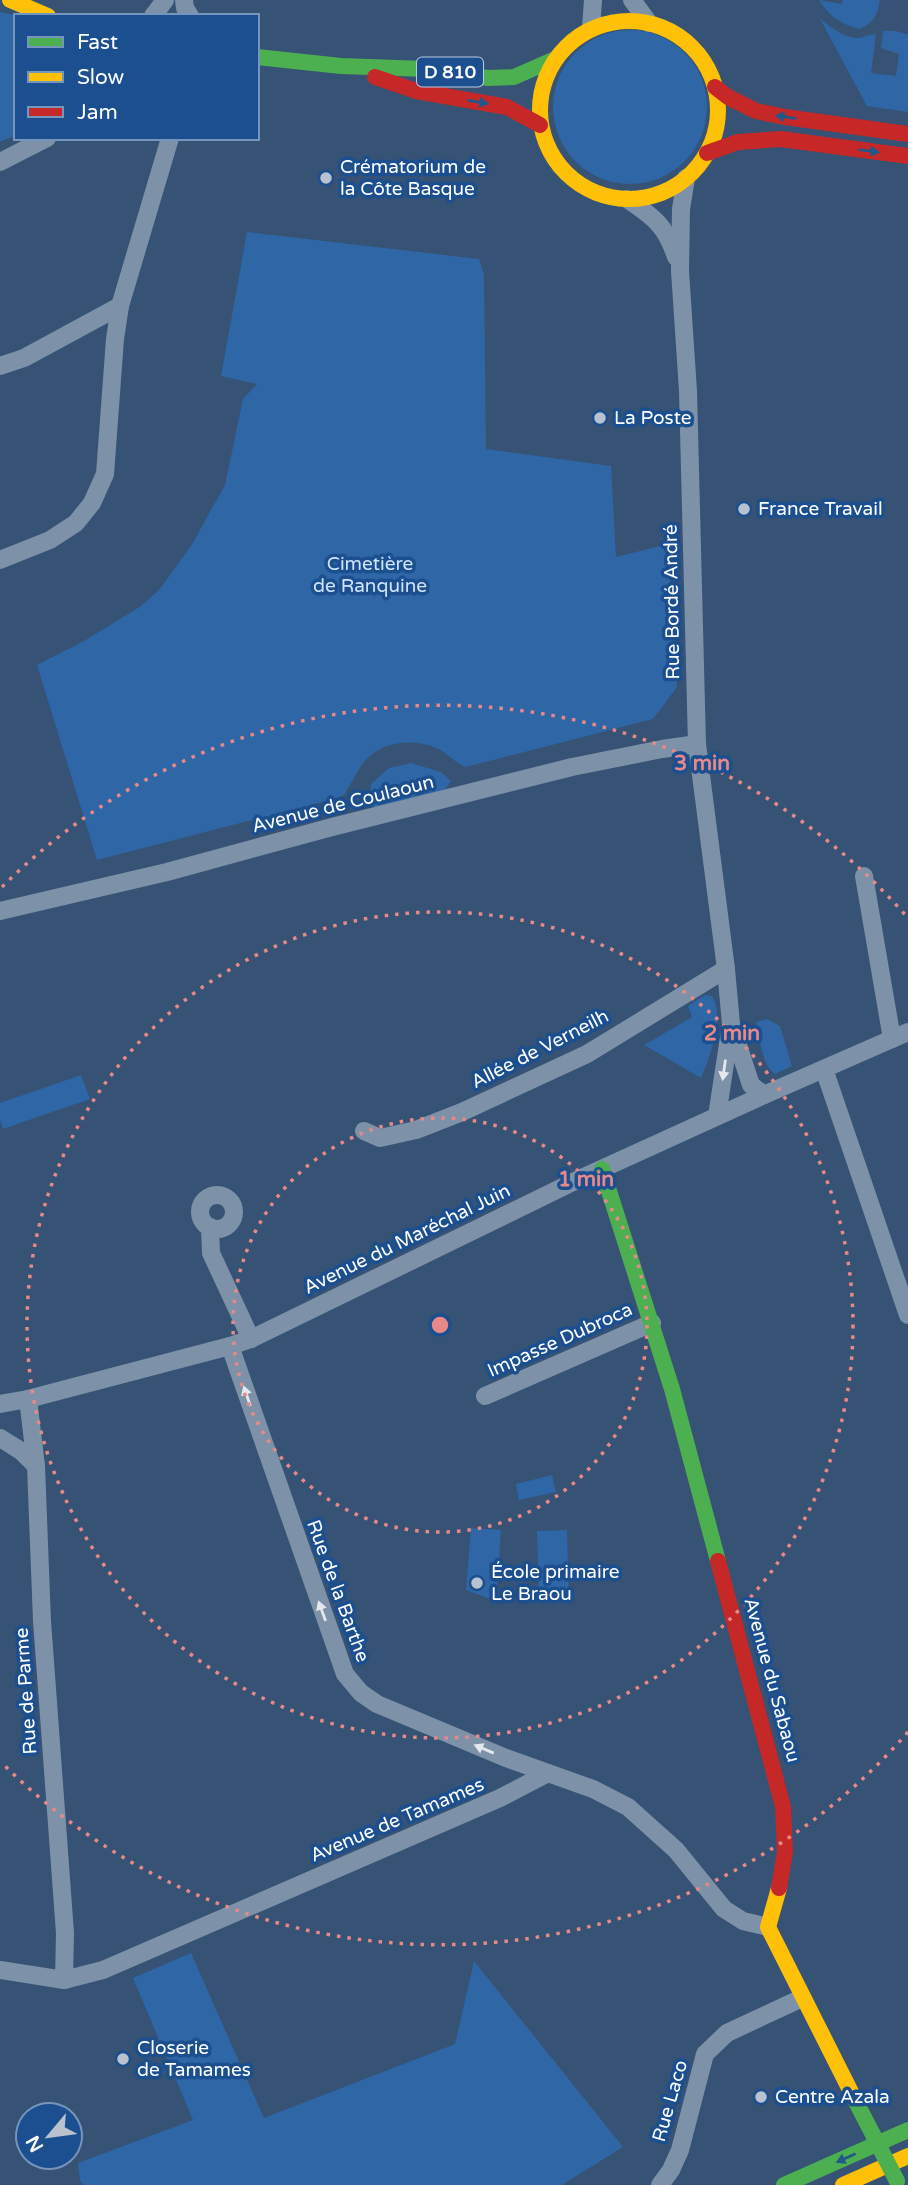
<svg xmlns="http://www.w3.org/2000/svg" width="908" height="2185" font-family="'Varela Round',sans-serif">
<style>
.green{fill:#2f66a5}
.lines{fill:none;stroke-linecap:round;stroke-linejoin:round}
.street{stroke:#7d92a8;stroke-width:18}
.fast{stroke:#4caf50;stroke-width:16}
.slow{stroke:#ffc107;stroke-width:16}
.jam{stroke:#c62828;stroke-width:16}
.fast-bridge{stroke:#4caf50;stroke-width:16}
.oneway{fill:#205989}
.oneway2{fill:#e5e9ee}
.ring{fill:none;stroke:#e88989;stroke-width:3.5;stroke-dasharray:3.5 7}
.poi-dot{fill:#b9c2ce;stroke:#1b4f8f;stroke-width:2.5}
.labels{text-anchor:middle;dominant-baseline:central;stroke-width:7;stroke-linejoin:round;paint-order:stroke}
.shield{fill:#1b4f8f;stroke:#bbcadd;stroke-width:2}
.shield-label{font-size:18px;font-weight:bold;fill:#fff}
.poi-label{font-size:19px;fill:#fff;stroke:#1b4f8f;text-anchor:start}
.park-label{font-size:19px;fill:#cfe3fa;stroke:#1b4f8f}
.street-label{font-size:19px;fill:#fff;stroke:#1b4f8f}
.centre{fill:#e88989;stroke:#1b4f8f;stroke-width:3.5}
.ring-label{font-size:21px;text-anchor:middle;font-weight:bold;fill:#e88989;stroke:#1b4f8f;stroke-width:7;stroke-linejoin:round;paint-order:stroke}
</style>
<rect width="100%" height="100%" fill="#365274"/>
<g class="green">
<path d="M819 0 842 4 843 0H880C877 15 875 22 860 29 842 25 829 16 819 0Z"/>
<polygon points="0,12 19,16 16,16 16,135 0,142"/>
<path d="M819 17C829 26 845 39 859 38 865 37 870 34 876 34L871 73 896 76 899 54 881 48 883 31H896L908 35V112L867 106Z"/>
<circle cx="630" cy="107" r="77"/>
<path d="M247 232 479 259 484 275 486 449 611 466 616 557 668 544 677 687 653 719 466 767C455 763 448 754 439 749 418 739 389 740 371 755 358 766 353 782 344 795L337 798 97 860 37 665 84 641 141 606 159 590 191 546 225 485 243 399 257 384 221 376Z"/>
<polygon points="411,763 441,772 451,781 445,790 374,808 369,802 371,784 389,768"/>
<path d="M705 995 712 996C725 1016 710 1058 701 1078L644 1045 692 1017 688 1006Z"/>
<path d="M767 1019 780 1026 792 1066 775 1074C761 1065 760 1037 756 1022Z"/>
<polygon points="81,1075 90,1099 3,1129 0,1120 0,1103"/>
<polygon points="552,1475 556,1492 519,1500 516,1484"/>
<polygon points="471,1528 501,1530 496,1601 466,1590"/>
<polygon points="567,1530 569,1602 539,1603 537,1531"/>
<polygon points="191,1953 264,2118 455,2044 474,1961 623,2147 562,2185 83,2185 80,2180 78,2163 193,2120 133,1978"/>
</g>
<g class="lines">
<g class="street">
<polyline points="184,0 185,8 190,16"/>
<polyline points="632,0 649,23"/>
<polyline points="153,16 165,0"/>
<polyline points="591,28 593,0"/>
<polyline points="0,162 47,138"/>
<polyline points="686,178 681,209 680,271 688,391 697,744 726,969 731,1024 751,1085 764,1095"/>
<path d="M627 199C654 217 666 226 676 257"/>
<polyline points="0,366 24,358 120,306"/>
<polyline points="0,560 50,540 76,523 92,503 105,474 115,339 120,306 170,138"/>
<polyline points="864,876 892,1039"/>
<polyline points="0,911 167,872 332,827 572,767 662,749 697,744"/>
<polyline points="824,1069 908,1315"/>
<polyline points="717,1116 730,1031"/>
<polyline points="364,1131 380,1138 416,1130 462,1112 587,1054 726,969"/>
<circle cx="217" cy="1212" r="17"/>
<polyline points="210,1227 211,1253 251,1339"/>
<polyline points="230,1346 345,1674 361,1693 377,1704 506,1758 548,1773"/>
<polyline points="485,1396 652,1323"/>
<polyline points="28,1399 36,1466 42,1621 65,1933 64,1980"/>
<polyline points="0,1404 28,1399 230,1346 251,1339 573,1182 764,1095 908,1032"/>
<polyline points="0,1438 21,1451 36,1466"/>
<polyline points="0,1970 64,1980 103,1970 500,1798 548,1773 593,1789 628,1807 676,1850 724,1909 743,1921 768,1927"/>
<polyline points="660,2185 671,2170 680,2150 705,2054 727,2033 802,1998"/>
</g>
<g class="fast">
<polyline points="257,57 341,66 426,69 488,78 514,77 555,59"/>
<polyline points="602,1169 672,1389 718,1561"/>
<polyline points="784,2185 908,2130"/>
</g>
<g class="slow">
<polyline points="10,0 48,16"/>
<circle cx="629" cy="110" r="89"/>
<polyline points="779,1888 768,1927 854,2098"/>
<polyline points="843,2185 908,2156"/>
</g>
<g class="jam">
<polyline points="375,77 416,91 507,107 540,125"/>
<polyline points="715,87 728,97 756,111 785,117 908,134"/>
<polyline points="707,153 738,142 781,139 908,156"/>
<polyline points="718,1561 783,1807 785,1851 779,1888"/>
</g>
<polyline class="fast-bridge" points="854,2098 897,2181"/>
</g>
<defs><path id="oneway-solid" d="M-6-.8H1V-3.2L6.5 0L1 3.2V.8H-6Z" transform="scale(1.75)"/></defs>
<g class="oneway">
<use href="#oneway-solid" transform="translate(478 102) rotate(10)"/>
<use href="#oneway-solid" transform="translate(786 117) rotate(-171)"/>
<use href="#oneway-solid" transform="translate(869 151) rotate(7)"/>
<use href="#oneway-solid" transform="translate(846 2158) rotate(156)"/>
</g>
<g class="oneway2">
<use href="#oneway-solid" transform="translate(724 1070) rotate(98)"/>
<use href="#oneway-solid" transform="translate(247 1396) rotate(-109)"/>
<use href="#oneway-solid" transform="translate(322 1611) rotate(-110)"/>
<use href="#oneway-solid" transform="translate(484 1749) rotate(-157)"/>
</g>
<g class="ring">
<circle cx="440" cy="1325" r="207"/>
<circle cx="440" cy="1325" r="413"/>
<path d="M908 1732A620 620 0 0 1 2 1763M2 887A620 620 0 0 1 908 918"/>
</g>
<g class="poi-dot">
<circle cx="326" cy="178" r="7"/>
<circle cx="600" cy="418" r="7"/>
<circle cx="744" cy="509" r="7"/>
<circle cx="477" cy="1583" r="7"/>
<circle cx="123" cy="2059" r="7"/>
<circle cx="761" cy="2097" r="7"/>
</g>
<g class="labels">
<rect class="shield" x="417" y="57.5" width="66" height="29" rx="5"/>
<g class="shield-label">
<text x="450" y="72">D 810</text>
</g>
<g class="poi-label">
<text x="340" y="167">Crématorium de<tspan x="340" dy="22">la Côte Basque</tspan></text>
<text x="614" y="418">La Poste</text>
<text x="758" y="509">France Travail</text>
<text x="491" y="1572">École primaire<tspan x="491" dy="22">Le Braou</tspan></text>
<text x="137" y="2048">Closerie<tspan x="137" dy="22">de Tamames</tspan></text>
<text x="775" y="2097">Centre Azala</text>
</g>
<g class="park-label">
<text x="370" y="564">Cimetière<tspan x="370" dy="22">de Ranquine</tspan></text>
</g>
<g class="street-label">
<text transform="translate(672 602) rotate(-91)">Rue Bordé André</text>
<text transform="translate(343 804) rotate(-14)">Avenue de Coulaoun</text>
<text transform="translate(540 1049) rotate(-27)">Allée de Verneilh</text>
<text transform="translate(407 1239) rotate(-26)">Avenue du Maréchal Juin</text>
<text transform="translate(560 1340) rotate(-24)">Impasse Dubroca</text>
<text transform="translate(338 1591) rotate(70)">Rue de la Barthe</text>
<text transform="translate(772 1680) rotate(75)">Avenue du Sabaou</text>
<text transform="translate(26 1691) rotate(-94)">Rue de Parme</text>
<text transform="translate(397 1820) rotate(-23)">Avenue de Tamames</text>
<text transform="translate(670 2101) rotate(-74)">Rue Laco</text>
</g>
</g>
<circle cx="440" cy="1325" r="10" class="centre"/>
<g class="ring-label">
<text x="702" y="770">3 min</text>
<text x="732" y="1040">2 min</text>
<text x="586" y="1186">1 min</text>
</g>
<rect x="14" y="14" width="245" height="126" fill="#1b4f8f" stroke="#7695bc" stroke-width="2"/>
<rect x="28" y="37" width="35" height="10" fill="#4caf50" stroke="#7695bc" stroke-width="2"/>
<text x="77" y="49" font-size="21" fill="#ffffff">Fast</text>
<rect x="28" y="72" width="35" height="10" fill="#ffc107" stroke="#7695bc" stroke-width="2"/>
<text x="77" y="84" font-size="21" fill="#ffffff">Slow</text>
<rect x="28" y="107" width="35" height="10" fill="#c62828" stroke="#7695bc" stroke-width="2"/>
<text x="77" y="119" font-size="21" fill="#ffffff">Jam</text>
<g transform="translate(49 2136) rotate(241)"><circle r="33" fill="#1b4f8f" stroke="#7695bc" stroke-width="2"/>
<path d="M0-5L12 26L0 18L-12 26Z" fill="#b9c2ce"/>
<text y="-10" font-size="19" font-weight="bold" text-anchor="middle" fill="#ffffff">N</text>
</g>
</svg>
